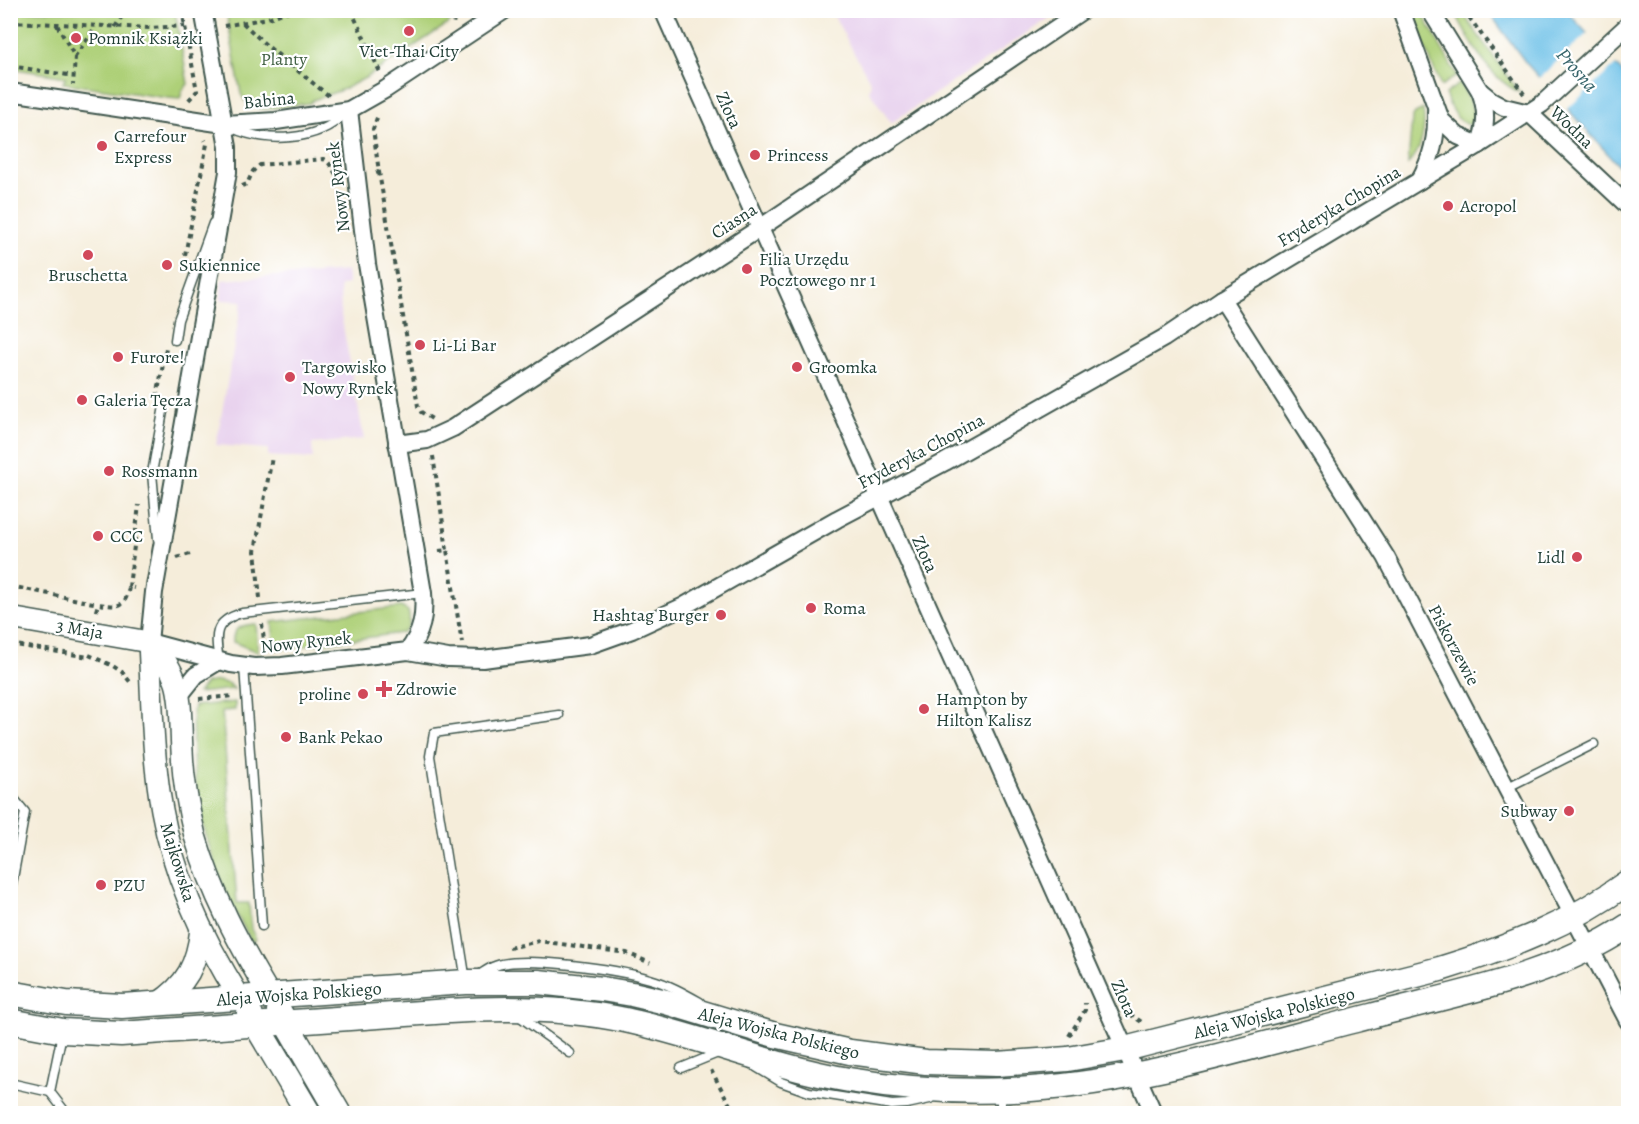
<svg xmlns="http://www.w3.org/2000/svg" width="1639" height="1124" font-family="Alegreya,serif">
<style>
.built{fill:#e8d2ee}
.green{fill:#aed078;stroke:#668656;stroke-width:1.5}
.water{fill:#6bc0e7;stroke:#457e8e;stroke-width:1.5}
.pier{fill:#f5edda}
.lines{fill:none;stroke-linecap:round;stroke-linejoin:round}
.service-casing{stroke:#3f574d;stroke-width:11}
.minor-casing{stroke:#3f574d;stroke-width:20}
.tertiary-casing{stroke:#3f574d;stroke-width:24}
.secondary-casing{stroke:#3f574d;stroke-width:27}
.path{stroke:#3f574d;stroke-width:4;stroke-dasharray:4.5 4.5;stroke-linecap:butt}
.service{stroke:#fff;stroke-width:8}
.minor{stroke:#fff;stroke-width:16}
.tertiary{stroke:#fff;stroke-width:21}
.secondary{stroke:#fff;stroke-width:24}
.poi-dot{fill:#d1495b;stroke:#fff;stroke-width:2}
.labels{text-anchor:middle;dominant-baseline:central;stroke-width:4.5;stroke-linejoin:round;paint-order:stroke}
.poi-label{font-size:18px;fill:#1f3d34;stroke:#fff;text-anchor:start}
.park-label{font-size:18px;fill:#436245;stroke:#fff}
.street-label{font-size:18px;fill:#1f3d34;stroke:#fff}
.water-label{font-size:20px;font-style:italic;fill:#36646a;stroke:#fff}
</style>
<rect width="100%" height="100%" fill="#fff"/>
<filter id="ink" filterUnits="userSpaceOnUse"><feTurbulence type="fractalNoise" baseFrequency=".0167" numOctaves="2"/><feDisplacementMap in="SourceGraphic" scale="12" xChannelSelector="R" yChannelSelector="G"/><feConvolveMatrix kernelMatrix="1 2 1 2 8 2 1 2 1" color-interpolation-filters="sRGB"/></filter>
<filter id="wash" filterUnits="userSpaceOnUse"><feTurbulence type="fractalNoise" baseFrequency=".008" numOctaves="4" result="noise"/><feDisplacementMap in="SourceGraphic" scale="24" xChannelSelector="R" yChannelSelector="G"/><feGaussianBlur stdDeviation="1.35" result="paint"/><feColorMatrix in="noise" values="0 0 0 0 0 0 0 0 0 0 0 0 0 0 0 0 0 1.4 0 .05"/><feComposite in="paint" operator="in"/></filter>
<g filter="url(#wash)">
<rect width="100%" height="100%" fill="#f5edda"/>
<g class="built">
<polygon points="831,11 1060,11 891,123 869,91 871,83"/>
<polygon points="347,271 348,284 340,286 341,315 364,439 312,444 313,459 268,456 268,449 216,445 242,301 221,300 222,280"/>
</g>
<g class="green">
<polygon points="10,11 175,11 188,84 182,91 180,99 168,98 63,83 66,77 11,68"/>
<polygon points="226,11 226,10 462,11 448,24 367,77 344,89 313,100 310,103 267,109 257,108 245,101 241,94"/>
<polygon points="1410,11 1421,11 1457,76 1441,86"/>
<path d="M1454 11H1461L1519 92C1487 78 1470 39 1454 11Z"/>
<path d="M1460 83C1467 95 1478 112 1471 125 1456 123 1450 107 1445 94Z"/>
<path d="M1423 109C1426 127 1422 151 1408 164L1412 118 1415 113Z"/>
<path d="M401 607 408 611C411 621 410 628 401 633L275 650 272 622Z"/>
<path d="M256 624 258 652 233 642C232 626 243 625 256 624Z"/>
<polygon points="218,681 229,684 234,689 198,693 206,683"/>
<path d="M235 702V710L222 711 237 903H249L251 929 256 939 252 942C217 884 194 815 193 747 193 733 191 719 194 706Z"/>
</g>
<polygon class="water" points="1488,11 1567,11 1628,79 1628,176 1526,63"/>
<polygon class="pier" points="1590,31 1618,63 1565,111 1537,80"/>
</g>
<g filter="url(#ink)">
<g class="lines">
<g class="service-casing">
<g id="service">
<path d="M232 128C266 143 317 142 344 114"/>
<polyline points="175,340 178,320 213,223"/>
<polyline points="158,539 152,473 164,406"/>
<path d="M219 661C215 635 213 621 242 613L423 593"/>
<polyline points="244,666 262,926"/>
<polyline points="1506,788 1594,744"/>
<polyline points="10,794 25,812 10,895"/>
<path d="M479 975C484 972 489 968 495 966 524 955 619 970 650 979 668 984 684 993 700 1002"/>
<polyline points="466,981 430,756 434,733 559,715"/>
<polyline points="519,1016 570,1053"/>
<polyline points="62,1034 50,1092 67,1114"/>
<polyline points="756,1067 781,1082 809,1092 892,1105 907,1104 930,1099"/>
<polyline points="681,1068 718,1053"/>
<polyline points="10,1083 50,1092"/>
<polyline points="994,1114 1001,1112 1001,1092"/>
</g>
</g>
<g class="minor-casing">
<g id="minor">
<polyline points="203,10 228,147 228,172 154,592 149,642 231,664 254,667 282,666 408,651 448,658 483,659 590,645 632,630 684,606 837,519 945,462 1164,338 1222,299 1479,145 1542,104 1628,25"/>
<polyline points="663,10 1154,1114"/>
<polyline points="1401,10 1441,120 1458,136 1479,145"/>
<path d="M1430 10 1480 91C1487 110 1487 126 1479 145"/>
<polyline points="1480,91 1491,100 1504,107 1529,113 1628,206"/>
<polyline points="10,92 224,124 276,121 349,110 386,89 505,10"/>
<path d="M349 110 367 264 423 593C425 616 422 632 408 651"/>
<path d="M1419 181C1432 158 1437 137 1436 111"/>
<polyline points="1222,299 1386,557 1628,1021"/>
<polyline points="397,444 427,440 453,428 760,228 1083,10"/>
<polyline points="180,695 196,675 219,661"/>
</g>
</g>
<g class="tertiary-casing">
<g id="tertiary">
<polyline points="10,618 149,642"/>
<path d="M149 642C186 678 179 703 182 750 183 779 188 808 195 836 212 894 239 944 270 996"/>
<path d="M149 642C152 698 152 755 162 810 174 878 204 941 240 998"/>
<path d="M157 1004C187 985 197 964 201 929"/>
</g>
</g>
<g class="secondary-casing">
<g id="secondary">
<path d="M10 993 66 1003 122 1006 466 982H538L602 989 632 994 666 1002 775 1035 850 1052 926 1062 996 1064 1068 1059 1125 1049 1440 969C1508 948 1571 924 1628 882"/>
<polyline points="279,1011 339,1114"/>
<polyline points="249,1013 309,1114"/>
<path d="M10 1021 63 1031 121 1034 449 1011C508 1007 567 1008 625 1020 701 1036 772 1067 849 1080 909 1090 971 1093 1031 1089 1146 1081 1259 1044 1371 1016 1458 993 1552 977 1628 926"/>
</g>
</g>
<g class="path">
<polyline points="182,10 197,91 187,102"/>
<polyline points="351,10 380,72"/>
<polyline points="450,10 454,19 453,24"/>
<polyline points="1464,10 1524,94"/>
<polyline points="10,22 151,28 185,26"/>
<polyline points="243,23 266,45 329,96"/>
<polyline points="57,25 75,57 73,85"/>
<polyline points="224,26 268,18 292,10"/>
<polyline points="115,27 126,10"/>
<polyline points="75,57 95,27"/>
<polyline points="10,66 74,76"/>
<polyline points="379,172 418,406 421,412 432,419"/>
<polyline points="376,173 379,172 373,129 378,115"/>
<path d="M242 186 247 184 253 171 260 165 323 159C332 162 332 173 340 177"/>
<polyline points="185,255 207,144 205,140"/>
<polyline points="157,397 166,348"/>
<polyline points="433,456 447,550"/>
<polyline points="439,551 447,550 462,643"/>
<polyline points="177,558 193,553"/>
<polyline points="10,586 98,604"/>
<polyline points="129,587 139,505"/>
<polyline points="260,598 255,551 272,457"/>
<path d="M96 611 98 604C117 606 125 610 129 587L134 588"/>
<polyline points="262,624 265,649"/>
<polyline points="10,644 89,657"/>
<polyline points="89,655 113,666 122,672 131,683"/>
<polyline points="199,699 234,696"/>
<polyline points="509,948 539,941 627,953 650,963"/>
<polyline points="1130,1014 1143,1023"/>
<polyline points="1069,1036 1085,1010 1085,1003"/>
<polyline points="711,1070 735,1114"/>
</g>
<use href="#service" class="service"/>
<use href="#minor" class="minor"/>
<use href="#tertiary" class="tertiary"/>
<use href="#secondary" class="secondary"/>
</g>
</g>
<g class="poi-dot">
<circle cx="409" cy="31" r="6"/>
<circle cx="76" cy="38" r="6"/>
<circle cx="102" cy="146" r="6"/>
<circle cx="755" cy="155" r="6"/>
<circle cx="1448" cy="206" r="6"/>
<circle cx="88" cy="255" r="6"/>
<circle cx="167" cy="265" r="6"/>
<circle cx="747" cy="269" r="6"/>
<circle cx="420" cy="345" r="6"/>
<circle cx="118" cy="357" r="6"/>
<circle cx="797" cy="367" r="6"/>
<circle cx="290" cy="377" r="6"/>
<circle cx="82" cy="400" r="6"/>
<circle cx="109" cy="471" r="6"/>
<circle cx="98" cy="536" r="6"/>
<circle cx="1577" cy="557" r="6"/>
<circle cx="811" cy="608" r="6"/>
<circle cx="721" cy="615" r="6"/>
<path d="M381 680h6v6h6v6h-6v6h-6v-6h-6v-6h6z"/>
<circle cx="363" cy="694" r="6"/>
<circle cx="924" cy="709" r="6"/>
<circle cx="286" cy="737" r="6"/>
<circle cx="1569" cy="811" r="6"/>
<circle cx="101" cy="885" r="6"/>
</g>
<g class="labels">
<g class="poi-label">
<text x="88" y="38">Pomnik Książki</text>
<text x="409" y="51" text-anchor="middle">Viet-Thai City</text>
<text x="114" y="136">Carrefour<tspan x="114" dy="21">Express</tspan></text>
<text x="767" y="155">Princess</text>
<text x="1460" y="206">Acropol</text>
<text x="759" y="259">Filia Urzędu<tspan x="759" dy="21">Pocztowego nr 1</tspan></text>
<text x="179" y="265">Sukiennice</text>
<text x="88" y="275" text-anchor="middle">Bruschetta</text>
<text x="432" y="345">Li-Li Bar</text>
<text x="130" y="357">Furore!</text>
<text x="302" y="367">Targowisko<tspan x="302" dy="21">Nowy Rynek</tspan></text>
<text x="809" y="367">Groomka</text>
<text x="94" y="400">Galeria Tęcza</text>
<text x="121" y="471">Rossmann</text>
<text x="110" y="536">CCC</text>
<text x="1565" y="557" text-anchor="end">Lidl</text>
<text x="823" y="608">Roma</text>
<text x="709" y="615" text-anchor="end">Hashtag Burger</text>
<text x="396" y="689">Zdrowie</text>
<text x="351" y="694" text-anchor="end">proline</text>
<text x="936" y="699">Hampton by<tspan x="936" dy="21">Hilton Kalisz</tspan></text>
<text x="298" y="737">Bank Pekao</text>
<text x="1557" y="811" text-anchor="end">Subway</text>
<text x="113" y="885">PZU</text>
</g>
<g class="park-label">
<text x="284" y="59">Planty</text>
</g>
<g class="street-label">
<text transform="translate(269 100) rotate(-6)">Babina</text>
<text transform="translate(729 110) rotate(66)">Złota</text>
<text transform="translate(1572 127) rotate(44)">Wodna</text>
<text transform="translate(338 187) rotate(-97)">Nowy Rynek</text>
<text transform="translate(1339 206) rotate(-31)">Fryderyka Chopina</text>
<text transform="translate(734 221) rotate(-33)">Ciasna</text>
<text transform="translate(921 451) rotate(-28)">Fryderyka Chopina</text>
<text transform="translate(925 554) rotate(66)">Złota</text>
<text transform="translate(80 629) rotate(10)">3 Maja</text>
<text transform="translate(306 642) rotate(-6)">Nowy Rynek</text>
<text transform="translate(1454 645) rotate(62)">Piskorzewie</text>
<text transform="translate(178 862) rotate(73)">Majkowska</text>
<text transform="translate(299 994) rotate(-4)">Aleja Wojska Polskiego</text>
<text transform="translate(1124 998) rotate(66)">Złota</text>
<text transform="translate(1274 1013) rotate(-14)">Aleja Wojska Polskiego</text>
<text transform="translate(779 1033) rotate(14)">Aleja Wojska Polskiego</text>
</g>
<g class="water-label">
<text transform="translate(1577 70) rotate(49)">Prosna</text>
</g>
</g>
<rect width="1639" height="1124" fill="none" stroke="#fff" stroke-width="36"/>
</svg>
